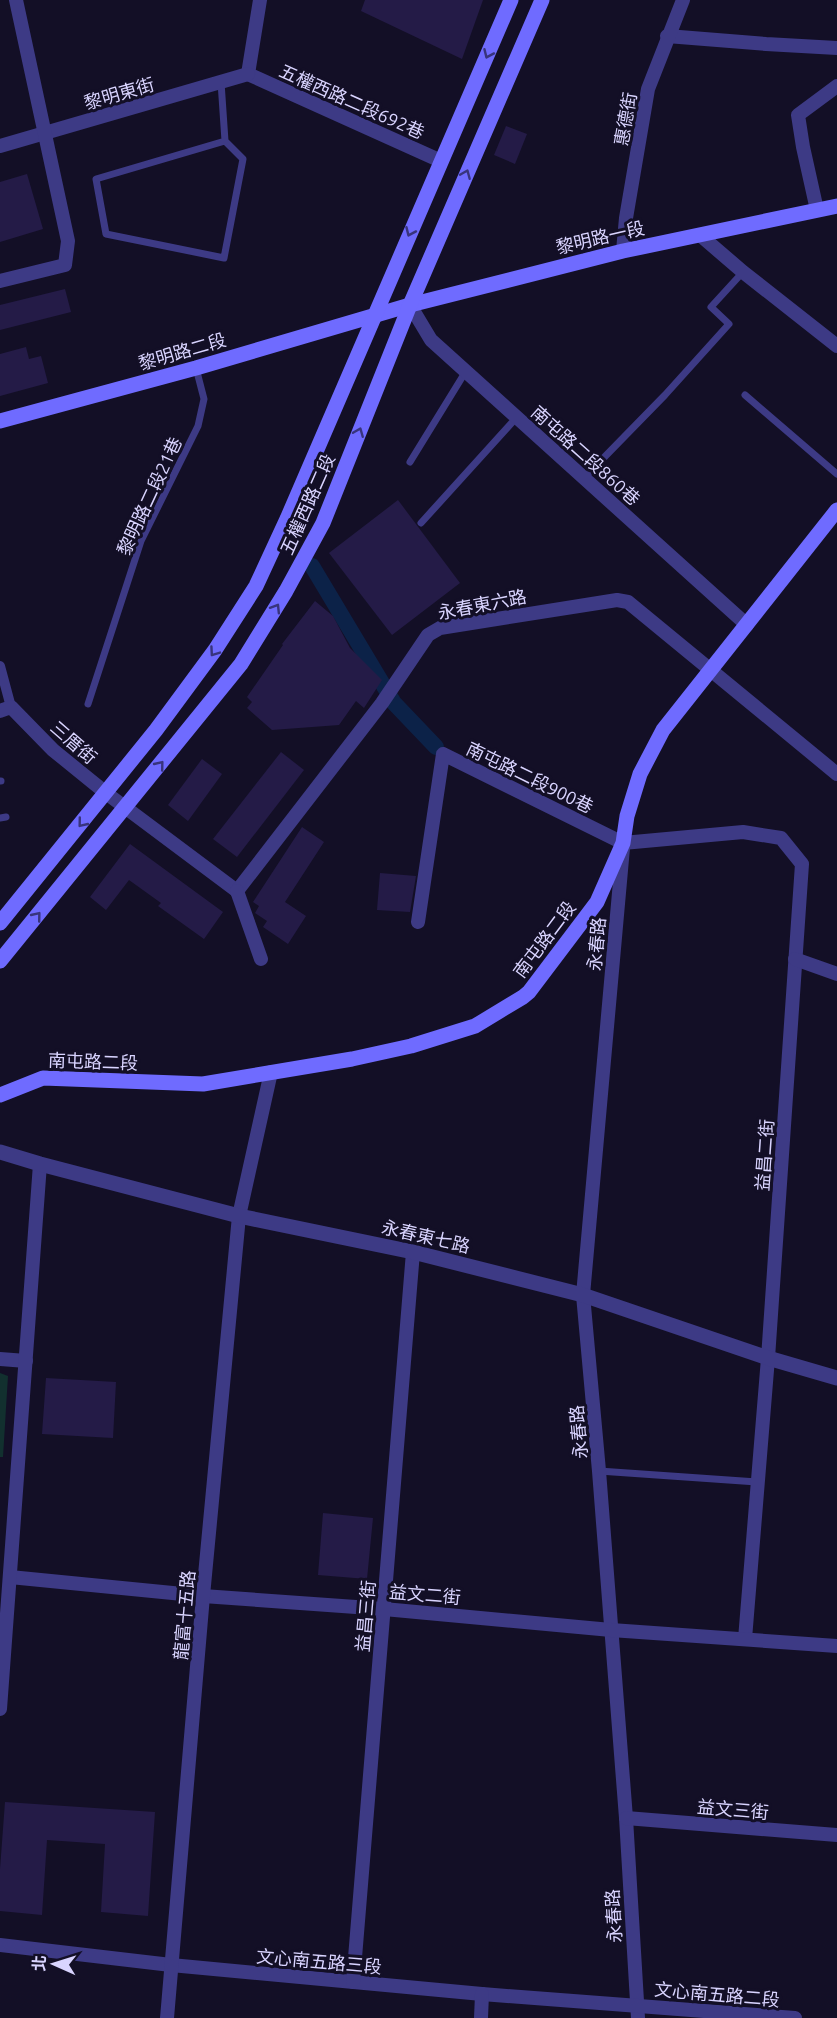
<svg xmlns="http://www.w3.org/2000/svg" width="837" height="2018" font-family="Ubuntu,'Noto Sans TC',sans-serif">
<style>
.green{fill:#12302f}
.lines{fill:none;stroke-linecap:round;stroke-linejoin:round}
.canal{stroke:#0c2248;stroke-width:16}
.building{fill:#241b47}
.service{stroke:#3d3a85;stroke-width:7}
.pedestrian{stroke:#3d3a85;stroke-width:10}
.minor{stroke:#3d3a85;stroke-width:14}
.tertiary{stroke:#3d3a85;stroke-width:15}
.secondary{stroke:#6f6bff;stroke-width:15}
.oneway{stroke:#38347d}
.labels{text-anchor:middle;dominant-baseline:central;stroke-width:6;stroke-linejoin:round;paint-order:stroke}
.street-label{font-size:18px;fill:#d9d4ff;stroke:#130f26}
</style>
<rect width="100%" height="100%" fill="#130f26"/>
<polygon class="green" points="0,1373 8,1376 3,1457 0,1457"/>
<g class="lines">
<polyline class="canal" points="312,566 394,703 436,747"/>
</g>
<g class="building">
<polygon points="365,0 483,0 462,59 361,11"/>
<polygon points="506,126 527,134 515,164 494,155"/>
<polygon points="27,174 43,229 0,242 0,182"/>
<polygon points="65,289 71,312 0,330 0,305"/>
<polygon points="26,347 29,359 41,356 48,383 0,396 0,354"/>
<polygon points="398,500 460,583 392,635 329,553"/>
<polygon points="315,601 333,616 350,648 382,680 364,708 356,701 339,725 272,730 247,708 252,702 247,697 283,645 282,644"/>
<polygon points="281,752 304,770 237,857 213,839"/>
<polygon points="202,759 222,774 188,821 168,805"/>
<polygon points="302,827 324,842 285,902 306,916 288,944 263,927 267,921 255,913 259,906 253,902"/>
<polygon points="130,844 223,912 204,939 158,906 161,903 129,880 106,910 90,897"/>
<polygon points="380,873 416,876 410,912 377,910"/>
<polygon points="46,1378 116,1382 113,1438 42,1434"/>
<polygon points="323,1513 373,1518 367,1579 318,1575"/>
<polygon points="5,1802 155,1812 148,1916 101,1912 105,1844 47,1840 42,1915 0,1911 0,1869"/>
</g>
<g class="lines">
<g class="service">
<polyline points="221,82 225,141 96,179 106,234 224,258 243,159 225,141"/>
<polyline points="745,395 837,474"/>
<polyline points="410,462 466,371"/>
<polyline points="584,478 665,395 729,324 711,307 743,272"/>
<polyline points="421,523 517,417"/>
<polyline points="88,704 141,541 198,426 204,399 196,368"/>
<polyline points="0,781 1,781"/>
<polyline points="0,818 6,817"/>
<polyline points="599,1471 757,1482"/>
</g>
<polyline class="pedestrian" points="0,666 11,707"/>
<g class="minor">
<polyline points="667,36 766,44 837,48"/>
<polyline points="248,74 441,161"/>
<polyline points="248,74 260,0"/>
<polyline points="0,146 248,74"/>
<polyline points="817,210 803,147 798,115 837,86"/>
<polyline points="700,235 743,272 837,346"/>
<polyline points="623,251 626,218 648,89 683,0"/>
<polyline points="0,281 65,265 68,241 16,0"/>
<polyline points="410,305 431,340 747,625"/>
<polyline points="0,711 11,707 53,750 106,793 237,891"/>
<polyline points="623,843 743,832 781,838 802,864 768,1358 745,1639"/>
<polyline points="623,848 583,1295 599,1471 626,1818 638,2018"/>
<polyline points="237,891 382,703 428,635 440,628 617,600 628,602 837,774"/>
<polyline points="237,891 261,959"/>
<polyline points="418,922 443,754 623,843"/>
<polyline points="795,959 837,974"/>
<polyline points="0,1359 26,1361"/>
<polyline points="10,1577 203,1596 384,1609 611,1630 837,1646"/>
<polyline points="0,1709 40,1164"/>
<polyline points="626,1818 837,1835"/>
<polyline points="0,1945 171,1965 482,1994 795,2018"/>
<polyline points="353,1982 413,1252"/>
<polyline points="167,2018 203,1596 239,1216 271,1072"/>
<polyline points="481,2018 482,1994"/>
</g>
<polyline class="tertiary" points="0,1152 40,1164 239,1216 413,1252 583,1295 768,1358 837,1378"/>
<g class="secondary">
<polyline points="0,421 196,368 410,305 623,251 837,206"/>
<polyline points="0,923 156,730 215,650 256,586 287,519 511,0"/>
<polyline points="0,961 241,664 286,591 323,523 410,305 542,0"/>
<polyline points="0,1095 43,1078 203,1084 352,1059 411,1046 475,1026 523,997 529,992 597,902 623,843 627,816 640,774 663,730 837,510"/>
</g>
</g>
<defs><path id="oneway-chevron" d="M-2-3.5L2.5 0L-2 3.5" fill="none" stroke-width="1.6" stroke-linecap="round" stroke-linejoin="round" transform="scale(1.5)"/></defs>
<g class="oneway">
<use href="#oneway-chevron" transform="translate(488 54) rotate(114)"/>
<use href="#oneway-chevron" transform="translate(466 174) rotate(-67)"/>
<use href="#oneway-chevron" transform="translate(410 232) rotate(114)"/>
<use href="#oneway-chevron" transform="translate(359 432) rotate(-68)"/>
<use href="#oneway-chevron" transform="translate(276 608) rotate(-58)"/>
<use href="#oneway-chevron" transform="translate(214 652) rotate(125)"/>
<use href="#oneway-chevron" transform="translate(160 765) rotate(-51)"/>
<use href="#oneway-chevron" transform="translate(82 823) rotate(129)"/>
<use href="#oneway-chevron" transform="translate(37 916) rotate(-51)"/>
</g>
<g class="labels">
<g class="street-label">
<text transform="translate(119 93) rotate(-16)">黎明東街</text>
<text transform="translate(352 101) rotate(24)">五權西路二段692巷</text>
<text transform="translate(625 119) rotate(-80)">惠德街</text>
<text transform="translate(600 237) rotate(-13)">黎明路一段</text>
<text transform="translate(182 351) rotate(-16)">黎明路二段</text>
<text transform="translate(586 455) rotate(42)">南屯路二段860巷</text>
<text transform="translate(149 496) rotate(-65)">黎明路二段21巷</text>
<text transform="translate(307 504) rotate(-66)">五權西路二段</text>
<text transform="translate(482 604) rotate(-11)">永春東六路</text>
<text transform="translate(74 742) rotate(41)">三厝街</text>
<text transform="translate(530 777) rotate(26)">南屯路二段900巷</text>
<text transform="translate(544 939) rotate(-53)">南屯路二段</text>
<text transform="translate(596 944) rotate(-85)">永春路</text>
<text transform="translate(93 1061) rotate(2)">南屯路二段</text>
<text transform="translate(764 1155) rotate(-86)">益昌二街</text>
<text transform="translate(426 1236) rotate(13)">永春東七路</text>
<text transform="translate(578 1432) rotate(-95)">永春路</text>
<text transform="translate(425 1594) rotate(5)">益文二街</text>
<text transform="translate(184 1615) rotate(-85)">龍富十五路</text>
<text transform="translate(365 1616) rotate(-85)">益昌三街</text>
<text transform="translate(733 1809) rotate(5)">益文三街</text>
<text transform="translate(613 1916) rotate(-93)">永春路</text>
<text transform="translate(319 1961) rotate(5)">文心南五路三段</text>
<text transform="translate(717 1994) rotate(5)">文心南五路二段</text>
</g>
</g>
<g transform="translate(54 1964) rotate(273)" stroke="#130f26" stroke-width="4.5" paint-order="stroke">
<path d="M0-4.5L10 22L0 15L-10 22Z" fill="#d9d4ff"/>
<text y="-9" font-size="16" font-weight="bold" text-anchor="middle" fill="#d9d4ff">北</text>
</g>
</svg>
